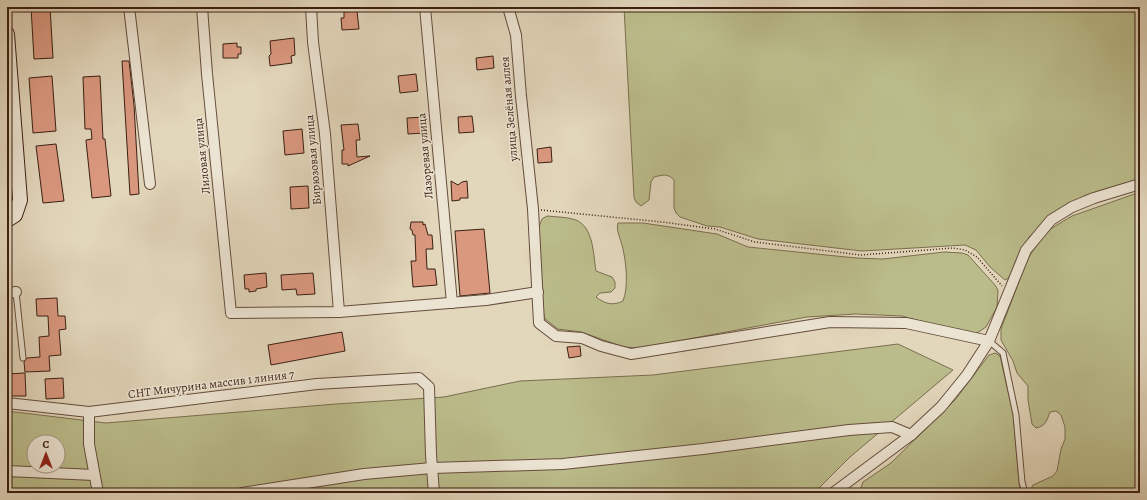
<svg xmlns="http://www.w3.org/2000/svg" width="1147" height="500" font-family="Alegreya,serif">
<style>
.green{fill:#bbbc8b;stroke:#7b6e4e;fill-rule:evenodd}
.building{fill:#da987f;stroke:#3b1f12}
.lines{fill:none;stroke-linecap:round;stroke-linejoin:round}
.lane-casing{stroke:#654d3c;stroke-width:7}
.street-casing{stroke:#654d3c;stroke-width:12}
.secondary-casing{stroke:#3b1f12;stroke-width:16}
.path{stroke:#3b1f12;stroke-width:1.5;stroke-dasharray:1 2;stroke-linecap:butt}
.lane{stroke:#ece4d3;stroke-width:5}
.street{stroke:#ece4d3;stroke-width:10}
.secondary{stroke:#ece4d3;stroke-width:14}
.labels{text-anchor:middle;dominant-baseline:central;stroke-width:3;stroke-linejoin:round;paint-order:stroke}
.street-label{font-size:12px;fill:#3b1f12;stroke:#ece4d3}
</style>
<rect width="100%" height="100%" fill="#e2d6bb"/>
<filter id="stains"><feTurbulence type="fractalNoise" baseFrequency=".005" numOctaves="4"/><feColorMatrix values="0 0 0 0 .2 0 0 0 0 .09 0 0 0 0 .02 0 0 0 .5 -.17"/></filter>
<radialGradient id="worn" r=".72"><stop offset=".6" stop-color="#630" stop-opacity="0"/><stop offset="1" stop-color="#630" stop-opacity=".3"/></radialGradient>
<g class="green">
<path d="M624 7H1140V179L1086 195 1052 215 1029 237 1012 276 1005 280 990 267 976 250 965 245 862 251 758 239 720 227 707 226 680 217 676 213 674 208V180C668 173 662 175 654 177L651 182 649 200 641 206 636 202 634 197Z"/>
<path d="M1140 192V493H1029L1033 485 1053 476 1057 471 1061 449 1065 439V427L1061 415 1056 411 1050 412C1047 420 1046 426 1036 428L1032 424 1028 400V386L1017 373 1013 361 1001 340V329L1028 258 1041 239 1052 228 1072 216Z"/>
<path d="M547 216C556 217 568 217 576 220 594 228 593 254 596 271L612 277 615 282V288L611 292 600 293 596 297C605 304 613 306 623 301 629 286 626 260 622 245 620 237 616 231 618 223H643L717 234 748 247 856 258 883 259 944 252 962 253 968 255 995 285 998 290 997 307 986 327 977 333 960 332 902 316 856 314 807 317 640 348 624 347 581 332 558 329 545 319 539 297 541 269 538 229 542 219Z"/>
<path d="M898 344 953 370 850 457 814 493H7V411L106 423 336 404 444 397 520 381 653 375ZM34 442H58V466H34Z"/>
<polygon points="995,353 1000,356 1013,413 1020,493 859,493 863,482 891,463 955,400 989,355"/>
</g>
<g class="building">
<polygon points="31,7 50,7 53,58 34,59"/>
<polygon points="357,11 359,29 342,30 341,18 344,18 344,12"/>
<polygon points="294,38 295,55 291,56 292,63 270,66 269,56 271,54 270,41"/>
<polygon points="237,43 237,47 241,47 241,54 238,54 238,58 223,58 223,44"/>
<polygon points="493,56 494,68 477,70 476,58"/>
<polygon points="122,61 129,61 134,105 139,194 130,195"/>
<polygon points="416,74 418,91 400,93 398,76"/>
<polygon points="52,76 56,131 33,133 29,78"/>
<polygon points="100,76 103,139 105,139 111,196 92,198 86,141 86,140 92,139 91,129 85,129 83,77"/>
<polygon points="472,116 474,132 459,133 458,117"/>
<polygon points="424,117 425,133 408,134 407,118"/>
<polygon points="358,124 360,140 356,140 357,157 370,156 348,166 348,164 342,164 342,150 344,150 341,125"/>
<polygon points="302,129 304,153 285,155 283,131"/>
<polygon points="56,144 64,201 43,203 36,146"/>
<polygon points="551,147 552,162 538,163 537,149"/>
<polygon points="451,181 458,185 462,182 467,181 468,198 460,198 460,200 452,201"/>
<polygon points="308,186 309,208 291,209 290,187"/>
<polygon points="411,222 423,222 423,225 425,224 428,235 432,235 433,249 426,249 427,269 435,269 437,285 413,287 411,261 416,261 415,235 413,235 412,230 410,229"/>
<polygon points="484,229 490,293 460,296 455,231"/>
<polygon points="266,273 267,287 256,289 256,291 249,292 249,289 245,289 244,275"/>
<polygon points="313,273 315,294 297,295 296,289 282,290 281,275"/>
<polygon points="57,298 58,316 65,316 66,329 59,330 61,355 49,356 50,371 25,372 24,362 27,358 40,357 39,337 49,336 48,316 37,316 36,299"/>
<polygon points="342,332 345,351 271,365 268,345"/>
<polygon points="580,346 581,356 569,358 567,347"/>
<polygon points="25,373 26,396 7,396 7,374"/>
<polygon points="63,378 64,398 46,399 45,379"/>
</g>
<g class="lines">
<g class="lane-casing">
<g id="lane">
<polyline points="16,292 23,358"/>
<polyline points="989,341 1003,353 1016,415 1022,482 1025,493"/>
</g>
</g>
<g class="street-casing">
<g id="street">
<polyline points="129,7 150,184"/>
<polyline points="202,7 207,74 231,313 339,312 486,300 538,292"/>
<polyline points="311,7 313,42 325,134 339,312"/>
<polyline points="425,7 452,303"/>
<polyline points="508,7 516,35 521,96 533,209 539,323 556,336 582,338 601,346 631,354 830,322 906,323 989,341"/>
<polyline points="7,293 16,292"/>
<polyline points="7,403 89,412 317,384 419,378 429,387 431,455 434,493"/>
<polyline points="89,412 89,444 98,493"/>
<polyline points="7,471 94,475"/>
<polyline points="242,493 364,474 432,468 563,464 703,449 849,430 892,427 911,435"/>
<polyline points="833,493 911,435 941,407 967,375 989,341 1026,250 1051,220 1072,207 1094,198 1140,184"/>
</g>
</g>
<g class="secondary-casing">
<polyline id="secondary" points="7,34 20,200 15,215 7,220"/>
</g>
<polyline class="path" points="541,210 662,222 715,229 755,242 861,255 953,248 965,250 977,257 1002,286"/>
<use href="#lane" class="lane"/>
<use href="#street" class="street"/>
<use href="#secondary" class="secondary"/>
</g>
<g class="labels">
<g class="street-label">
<text transform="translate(509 109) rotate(-95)">улица Зелёная аллея</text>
<text transform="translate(202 156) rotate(-96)">Лиловая улица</text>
<text transform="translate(425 156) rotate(-95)">Лазоревая улица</text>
<text transform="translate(313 160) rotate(-95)">Бирюзовая улица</text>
<text transform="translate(211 384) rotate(-7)">СНТ Мичурина массив 1 линия 7</text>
</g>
</g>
<rect width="1147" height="500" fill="none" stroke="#e2d6bb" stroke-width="24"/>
<rect x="8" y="8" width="1131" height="484" fill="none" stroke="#3b1f12" stroke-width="2"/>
<rect x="12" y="12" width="1123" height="476" fill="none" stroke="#3b1f12"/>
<g transform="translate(46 454)"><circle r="19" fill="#ece4d3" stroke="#a59586"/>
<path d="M0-3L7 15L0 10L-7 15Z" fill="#8f2418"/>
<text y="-6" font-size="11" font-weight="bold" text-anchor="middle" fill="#3b1f12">С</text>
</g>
<rect width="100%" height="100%" filter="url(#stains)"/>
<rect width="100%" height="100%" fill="url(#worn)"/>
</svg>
